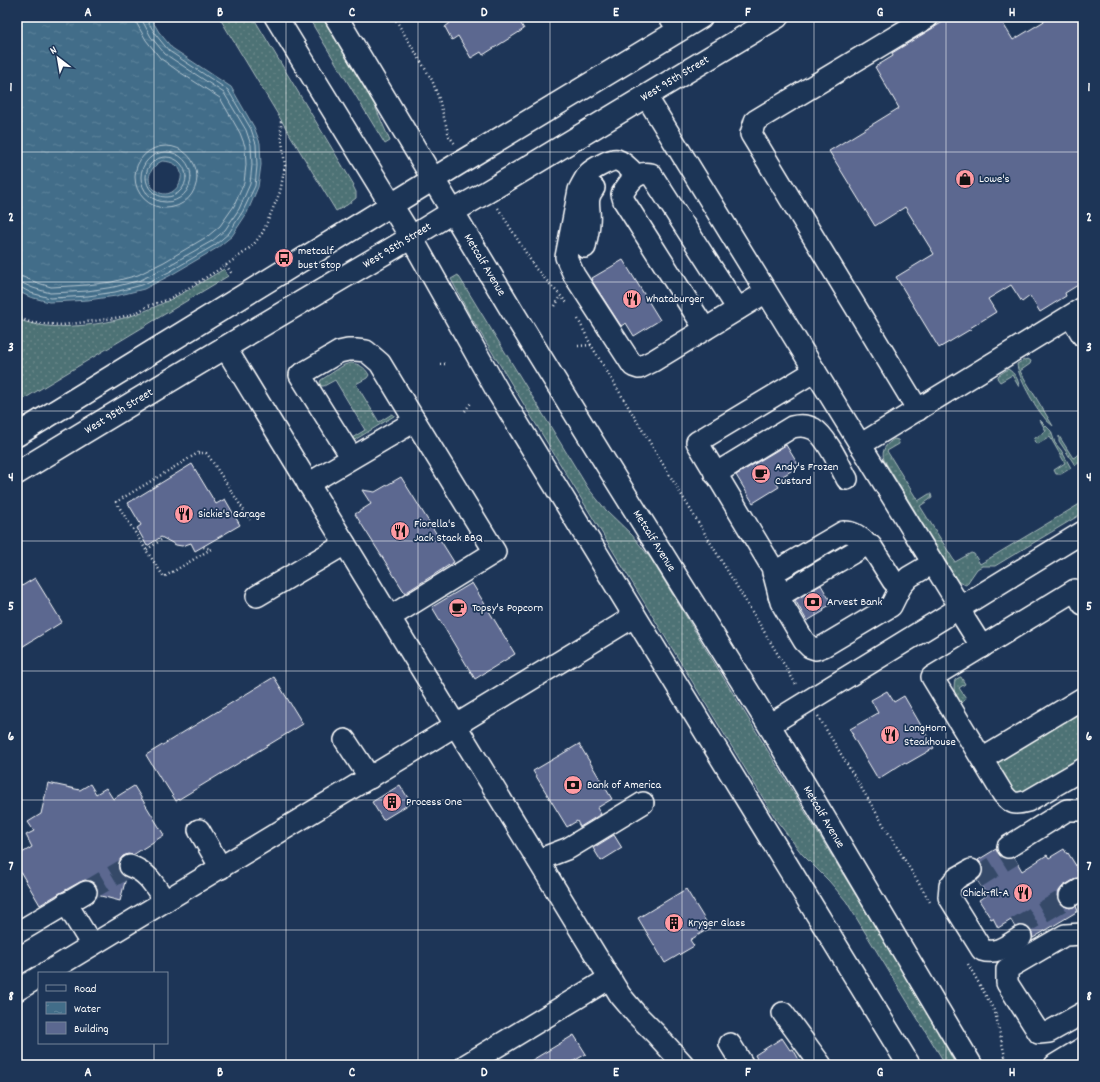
<svg xmlns="http://www.w3.org/2000/svg" width="1100" height="1082" font-family="Dekko,sans-serif">
<style>
.grass{fill:url(#grass-dots);stroke:#a6b8ba}
.water{fill:url(#water-ripples);stroke:#8ea7b8;fill-rule:evenodd}
.lines{fill:none;stroke-linecap:round;stroke-linejoin:round}
.shore{stroke:#b3c5d0;stroke-width:1}
.building{fill:#5b6890;stroke:#fff}
.minor-tunnel{stroke:#344968;stroke-width:21;stroke-dasharray:21 10;stroke-linecap:butt}
.minor-casing{stroke:#fff;stroke-width:24}
.major-casing{stroke:#fff;stroke-width:25}
.path{stroke:#fff;stroke-width:2.5;stroke-dasharray:1 3;stroke-linecap:butt}
.minor{stroke:#1d3557;stroke-width:21}
.major{stroke:#1d3557;stroke-width:22}
.grid{fill:none;stroke:#fff;stroke-width:1;stroke-opacity:0.55}
.labels{text-anchor:middle;dominant-baseline:central;stroke-width:3.5;stroke-linejoin:round;paint-order:stroke}
.street-label{font-size:12px;fill:#fff;stroke:#1d3557}
.poi-label{font-size:12px;fill:#fff;stroke:#1d3557;text-anchor:start}
.neatline{fill:none;stroke:#fff;stroke-width:1.5}
.grid-label{font-size:13px;text-anchor:middle;font-weight:bold;fill:#fff}
</style>
<defs>
<pattern id="grass-dots" width="8" height="8" patternUnits="userSpaceOnUse"><rect width="8" height="8" fill="#4e7274"/><path d="M2 2h.1M6 6h.1" fill="none" stroke="#698789" stroke-width="1.8" stroke-linecap="round"/></pattern>
<pattern id="water-ripples" width="26" height="14" patternUnits="userSpaceOnUse"><rect width="26" height="14" fill="#426d89"/><path d="M2 4q2-2 4 0t4 0M15 11q2-2 4 0t4 0" fill="none" stroke="#5e839b"/></pattern>
</defs>
<rect width="100%" height="100%" fill="#1d3557"/>
<filter id="ink" filterUnits="userSpaceOnUse"><feTurbulence type="fractalNoise" baseFrequency=".025" numOctaves="2"/><feDisplacementMap in="SourceGraphic" scale="8" xChannelSelector="R" yChannelSelector="G"/><feConvolveMatrix kernelMatrix="1 2 1 2 8 2 1 2 1" color-interpolation-filters="sRGB"/></filter>
<g filter="url(#ink)">
<g class="grass">
<polygon points="219,17 253,17 354,185 353,186 356,192 356,198 347,205 336,211"/>
<polygon points="308,17 322,17 374,104 390,141 385,144"/>
<path d="M224 269 228 276 17 403V319C35 326 55 328 74 326 135 323 174 299 224 269Z"/>
<polygon points="458,275 588,488 606,510 632,535 651,559 938,1030 948,1049 955,1065 946,1065 846,901 829,881 802,854 777,821 469,314 451,279"/>
<path d="M1028 359 1031 361 1030 364 1020 371 1053 426C1050 423 1046 421 1044 417 1035 407 1018 377 1017 364L1024 360Z"/>
<path d="M351 363C359 364 365 367 369 375L367 378 356 384 379 422 392 414 394 415V416L353 441 352 438 365 430 335 380 324 386H321L320 383 321 380 344 365Z"/>
<path d="M1008 369C1014 373 1019 379 1019 387L1012 375 1000 382 997 378 999 375Z"/>
<polygon points="1040,420 1051,431 1055,443 1061,450 1071,468 1061,474 1056,474 1054,470 1065,463 1050,437 1038,444 1035,442 1034,441 1035,438 1046,431"/>
<polygon points="1059,436 1073,458 1083,452 1083,461 1075,465 1059,441"/>
<path d="M894 439 898 440 899 443V444L887 451 918 501 929 494H931L932 498 920 506 955 562 971 553 974 554 980 564 1083 502V513L995 566H982L977 569 966 585 959 582 955 577 884 460C881 450 886 444 894 439Z"/>
<path d="M960 677H961L965 684 959 688 966 698 964 701 961 703C954 699 953 687 955 680Z"/>
<polygon points="1083,708 1083,756 1056,772 1025,792 1020,794 1013,792 995,762"/>
</g>
<path class="water" d="M17 17H150L159 32 172 48 231 87 254 127 260 143 261 165 258 187 247 213 232 236 217 248 171 275 144 289 116 296 88 300 71 301 49 302 30 297 17 291ZM162 161C199 162 175 209 154 189 144 180 151 166 162 161Z"/>
<g class="lines">
<g class="shore">
<circle cx="166" cy="177" r="31"/>
<circle cx="166" cy="177" r="25"/>
<circle cx="166" cy="177" r="20"/>
<polyline points="17,276 23,277 35,282 51,287 71,286 87,285 112,282 138,275 164,262 208,236 220,226 234,206 244,183 246,165 245,146 240,133 220,98 178,71 160,58 146,40 137,24 136,17"/>
<polyline points="17,282 22,283 33,288 50,293 71,292 87,291 114,287 141,280 166,267 212,241 225,230 239,209 250,184 252,165 251,145 246,130 224,93 165,54 151,37 143,22 142,17"/>
<polyline points="17,287 20,287 31,293 50,298 71,297 88,296 115,292 142,285 169,272 215,245 229,233 243,211 255,186 257,166 256,144 251,129 228,90 169,51 156,35 147,20 147,17"/>
</g>
</g>
<g class="building">
<polygon points="446,17 517,17 524,29 483,55 481,52 471,58 458,36 452,40 445,27 450,23"/>
<polygon points="951,17 999,17 1013,40 1051,17 1083,17 1083,282 1065,293 1066,296 1040,312 1030,296 1022,302 1011,285 988,299 996,312 970,328 971,329 939,348 896,277 934,254 905,207 875,226 829,151 899,108 875,67 893,56 892,53"/>
<polygon points="623,260 660,320 634,336 626,323 621,326 592,281 593,280 592,278"/>
<polygon points="786,445 799,466 775,481 779,487 753,503 736,475"/>
<polygon points="192,464 216,504 225,499 240,525 195,551 191,543 182,546 176,545 161,537 147,546 137,528 141,525 128,503"/>
<polygon points="401,477 454,562 405,593 355,514 371,504 362,490 375,492"/>
<polygon points="35,578 62,622 17,650 17,589"/>
<polygon points="472,583 515,654 475,679 432,607"/>
<polygon points="821,585 832,604 823,609 824,611 807,621 795,600"/>
<polygon points="274,677 303,724 176,801 164,782 163,783 146,755"/>
<polygon points="887,691 894,702 904,696 934,748 906,764 905,762 878,779 852,735 853,735 850,729 878,713 871,700"/>
<polygon points="579,744 612,799 597,808 601,814 580,827 577,821 567,827 533,771"/>
<polygon points="48,783 80,790 90,784 96,794 106,788 113,799 134,786 164,835 133,855 128,854 123,856 119,861 118,867 120,873 126,878 120,901 97,895 98,891 96,886 92,881 85,880 80,882 60,893 40,905 17,866 17,856 32,847 26,835 34,831 28,822 41,814"/>
<polygon points="400,785 411,803 383,820 372,802"/>
<polygon points="614,835 622,848 601,861 593,848"/>
<polygon points="996,849 998,854 1003,858 1009,859 1014,857 1022,871 1047,855 1049,858 1064,849 1067,854 1068,853 1078,869 1077,870 1081,877 1077,878 1063,886 1059,891 1058,897 1060,902 1064,906 1070,908 1076,906 1078,911 1033,938 1031,931 1027,927 1021,925 1015,927 1011,920 998,928 993,918 991,919 979,900 987,895 977,880 982,876 983,870 982,864 978,860"/>
<polygon points="686,889 710,928 690,940 694,946 665,963 638,918"/>
<polygon points="574,1035 586,1054 567,1065 524,1065"/>
<polygon points="782,1038 790,1050 793,1049 802,1065 760,1065 755,1055"/>
</g>
<g class="lines">
<g class="minor-tunnel">
<polyline points="976,878 1013,855"/>
<polyline points="86,892 130,866"/>
<polyline points="1016,928 1070,896"/>
</g>
<g class="minor-casing">
<g id="minor">
<polyline points="670,17 679,30"/>
<polyline points="646,96 960,607 965,620 982,647"/>
<path d="M636 176C632 171 624 162 617 160 612 158 593 169 589 173 585 178 582 184 579 190L566 257 574 275 633 366 639 368 653 361 766 292"/>
<path d="M585 247C586 239 589 230 589 222 591 209 584 200 594 188"/>
<polyline points="1071,316 1083,336"/>
<path d="M705 329 624 201 622 194C630 182 635 171 651 174L738 309"/>
<polyline points="225,347 620,995 636,1014 655,1033 684,1065"/>
<polyline points="815,371 697,442 772,567 781,602 804,641 810,647 816,649 824,646 891,606 901,586 909,577 933,563"/>
<polyline points="918,410 751,134 755,121 928,17"/>
<polyline points="860,445 1083,308"/>
<path d="M715 474 792 427C800 425 806 425 814 429 826 436 840 466 847 479"/>
<polyline points="308,484 352,458 300,375 339,352 348,350 356,350 366,351 380,363 415,421 352,458"/>
<path d="M773 573 843 532C853 532 857 535 864 541"/>
<polyline points="257,596 345,544"/>
<polyline points="779,596 866,545 871,546 893,581 901,586"/>
<path d="M1083 604 1075 590 932 677 1003 794C1012 804 1014 805 1028 801L1083 769"/>
<polyline points="390,617 495,552 415,421"/>
<polyline points="769,725 1083,532"/>
<polyline points="345,740 370,778"/>
<polyline points="982,759 1083,698"/>
<polyline points="199,830 221,868"/>
<polyline points="1008,847 1067,810 1083,810"/>
<polyline points="538,860 569,848 643,803"/>
<path d="M130 866C149 873 154 885 165 901"/>
<path d="M971 870 957 878 953 882 950 886 949 897 982 950C997 955 1008 945 1021 937"/>
<polyline points="1070,896 1083,888"/>
<polyline points="66,903 92,945"/>
<polyline points="17,933 86,892"/>
<polyline points="1083,934 1065,935 1007,969 1007,983 1039,1033 1049,1032 1083,1013"/>
<polyline points="46,973 415,750 635,616"/>
<polyline points="17,990 39,977"/>
<polyline points="783,1013 821,1065"/>
<polyline points="730,1044 743,1065"/>
<polyline points="466,1065 610,978"/>
<polyline points="1055,1065 1083,1048"/>
</g>
</g>
<g class="major-casing">
<g id="major">
<polyline points="276,17 411,237 498,392 909,1065"/>
<path id="s1" d="M336 17 514 314 618 483 769 725 971 1065"/>
<polyline points="17,435 466,159 701,17"/>
<path id="s2" d="M17 473C137 400 257 328 378 257 415 236 450 212 487 192L777 17"/>
</g>
</g>
<g class="path">
<polyline points="394,17 432,80 439,99 449,136 455,144"/>
<polyline points="498,208 536,269 568,304"/>
<polyline points="226,265 245,252 254,244 263,232 280,192 285,166 281,132 281,119"/>
<polyline points="555,306 561,296"/>
<polyline points="17,317 32,323 62,325 94,321 121,317 136,313 148,306 167,300 194,285 226,265 232,274"/>
<polyline points="578,319 591,345 797,686"/>
<polyline points="578,346 591,345"/>
<polyline points="440,364 447,364"/>
<polyline points="465,411 471,403"/>
<polyline points="161,540 146,550 164,577 211,549 203,547"/>
<polyline points="146,550 116,502 198,453 206,453 210,458 250,520"/>
<polyline points="818,716 930,902"/>
<polyline points="968,964 995,1012 1006,1061 1008,1065"/>
</g>
<use href="#minor" class="minor"/>
<use href="#major" class="major"/>
</g>
</g>
<path class="grid" d="M154 17V973M286 17V1065M418 17V1065M550 17V1065M682 17V1065M814 17V1065M946 17V1065M17 152H1083M17 282H1083M17 411H1083M17 541H1083M17 671H1083M17 800H1083M17 930H1083M154 1043V1065"/>
<defs>
<g id="shop-disc" transform="scale(1)"><circle r="9.5" fill="#ff9aa2" stroke="#1d3557"/><path d="M-5-2.5h2.3a2.7 3.5 0 0 1 5.4 0H5L5.5 6h-11ZM-1.5-2.5h3a1.5 2.3 0 0 0-3 0Z" fill="#111"/></g>
<g id="bus-disc" transform="scale(1)"><circle r="9.5" fill="#ff9aa2" stroke="#1d3557"/><path d="M-5-6H5V4H4V6H2V4H-2V6H-4V4H-5ZM-3.5-4V0h7V-4ZM-3.5 1.2v1.5H-2V1.2ZM2 1.2v1.5H3.5V1.2Z" fill="#111"/></g>
<g id="restaurant-disc" transform="scale(1)"><circle r="9.5" fill="#ff9aa2" stroke="#1d3557"/><path d="M-5-6h1v4h1v-4h1v4h1v-4h1v5L-1.5 .5V6h-2V.5L-5-1ZM5-6V6H3V1.5H1.5Q1.5-4 5-6Z" fill="#111"/></g>
<g id="cafe-disc" transform="scale(1)"><circle r="9.5" fill="#ff9aa2" stroke="#1d3557"/><path d="M-5.5-4.5H6V0H3Q3 3.5 0 3.5H-2.5Q-5.5 3.5-5.5 0ZM3-3.2v2h1.7v-2ZM-6 4.5H4V6H-6Z" fill="#111"/></g>
<g id="bank-disc" transform="scale(1)"><circle r="9.5" fill="#ff9aa2" stroke="#1d3557"/><path d="M-6-4H6V4H-6ZM0-2.3a2.3 2.3 0 1 0 0 4.6a2.3 2.3 0 1 0 0-4.6Z" fill="#111"/></g>
<g id="building-disc" transform="scale(1)"><circle r="9.5" fill="#ff9aa2" stroke="#1d3557"/><path d="M-4-6H4V6H1V3H-1V6H-4ZM-2.5-4.3h1.7v1.8h-1.7ZM.8-4.3h1.7v1.8H.8ZM-2.5-1h1.7V.8h-1.7ZM.8-1h1.7V.8H.8Z" fill="#111"/></g>
</defs>
<g fill-rule="evenodd">
<use href="#shop-disc" x="965" y="179"/>
<use href="#bus-disc" x="284" y="258"/>
<use href="#restaurant-disc" x="632" y="299"/>
<use href="#cafe-disc" x="761" y="474"/>
<use href="#restaurant-disc" x="184" y="514"/>
<use href="#restaurant-disc" x="400" y="531"/>
<use href="#bank-disc" x="813" y="602"/>
<use href="#cafe-disc" x="458" y="608"/>
<use href="#restaurant-disc" x="890" y="735"/>
<use href="#bank-disc" x="573" y="785"/>
<use href="#building-disc" x="392" y="802"/>
<use href="#restaurant-disc" x="1023" y="893"/>
<use href="#building-disc" x="674" y="923"/>
</g>
<g class="labels">
<g class="street-label">
<text stroke="none"><textPath href="#s2" startOffset="767">West 95th Street</textPath></text>
<text stroke="none"><textPath href="#s2" startOffset="443">West 95th Street</textPath></text>
<text stroke="none"><textPath href="#s1" startOffset="289">Metcalf Avenue</textPath></text>
<text stroke="none"><textPath href="#s2" startOffset="119">West 95th Street</textPath></text>
<text stroke="none"><textPath href="#s1" startOffset="613">Metcalf Avenue</textPath></text>
<text stroke="none"><textPath href="#s1" startOffset="937">Metcalf Avenue</textPath></text>
</g>
<g class="poi-label">
<text x="979" y="179">Lowe's</text>
<text x="298" y="251">metcalf<tspan x="298" dy="14">bust stop</tspan></text>
<text x="646" y="299">Whataburger</text>
<text x="775" y="467">Andy's Frozen<tspan x="775" dy="14">Custard</tspan></text>
<text x="198" y="514">Sickie's Garage</text>
<text x="414" y="524">Fiorella's<tspan x="414" dy="14">Jack Stack BBQ</tspan></text>
<text x="827" y="602">Arvest Bank</text>
<text x="472" y="608">Topsy's Popcorn</text>
<text x="904" y="728">LongHorn<tspan x="904" dy="14">Steakhouse</tspan></text>
<text x="587" y="785">Bank of America</text>
<text x="406" y="802">Process One</text>
<text x="1009" y="893" text-anchor="end">Chick-fil-A</text>
<text x="688" y="923">Kryger Glass</text>
</g>
</g>
<rect width="1100" height="1082" fill="none" stroke="#1d3557" stroke-width="44"/>
<rect x="38" y="972" width="130" height="72" fill="#1d3557" stroke="#77869a"/>
<rect x="46" y="985" width="20" height="6" fill="#1d3557" stroke="#77869a"/>
<text x="74" y="992" font-size="12" fill="#ffffff">Road</text>
<rect x="46" y="1002" width="20" height="12" fill="url(#water-ripples)" stroke="#77869a"/>
<text x="74" y="1012" font-size="12" fill="#ffffff">Water</text>
<rect x="46" y="1022" width="20" height="12" fill="#5b6890" stroke="#77869a"/>
<text x="74" y="1032" font-size="12" fill="#ffffff">Building</text>
<g transform="translate(58 58) rotate(329)" stroke="#1d3557" stroke-width="3" paint-order="stroke">
<path d="M0-3L7 15L0 10L-7 15Z" fill="#ffffff"/>
<text y="-6" font-size="11" font-weight="bold" text-anchor="middle" fill="#ffffff">N</text>
</g>
<rect x="22" y="22" width="1056" height="1038" class="neatline"/>
<g class="grid-label">
<text x="88" y="16">A</text>
<text x="220" y="16">B</text>
<text x="352" y="16">C</text>
<text x="484" y="16">D</text>
<text x="616" y="16">E</text>
<text x="748" y="16">F</text>
<text x="880" y="16">G</text>
<text x="1012" y="16">H</text>
<text x="11" y="91">1</text>
<text x="1089" y="91">1</text>
<text x="11" y="221">2</text>
<text x="1089" y="221">2</text>
<text x="11" y="351">3</text>
<text x="1089" y="351">3</text>
<text x="11" y="481">4</text>
<text x="1089" y="481">4</text>
<text x="11" y="610">5</text>
<text x="1089" y="610">5</text>
<text x="11" y="740">6</text>
<text x="1089" y="740">6</text>
<text x="11" y="870">7</text>
<text x="1089" y="870">7</text>
<text x="11" y="1000">8</text>
<text x="1089" y="1000">8</text>
<text x="88" y="1076">A</text>
<text x="220" y="1076">B</text>
<text x="352" y="1076">C</text>
<text x="484" y="1076">D</text>
<text x="616" y="1076">E</text>
<text x="748" y="1076">F</text>
<text x="880" y="1076">G</text>
<text x="1012" y="1076">H</text>
</g>
</svg>
